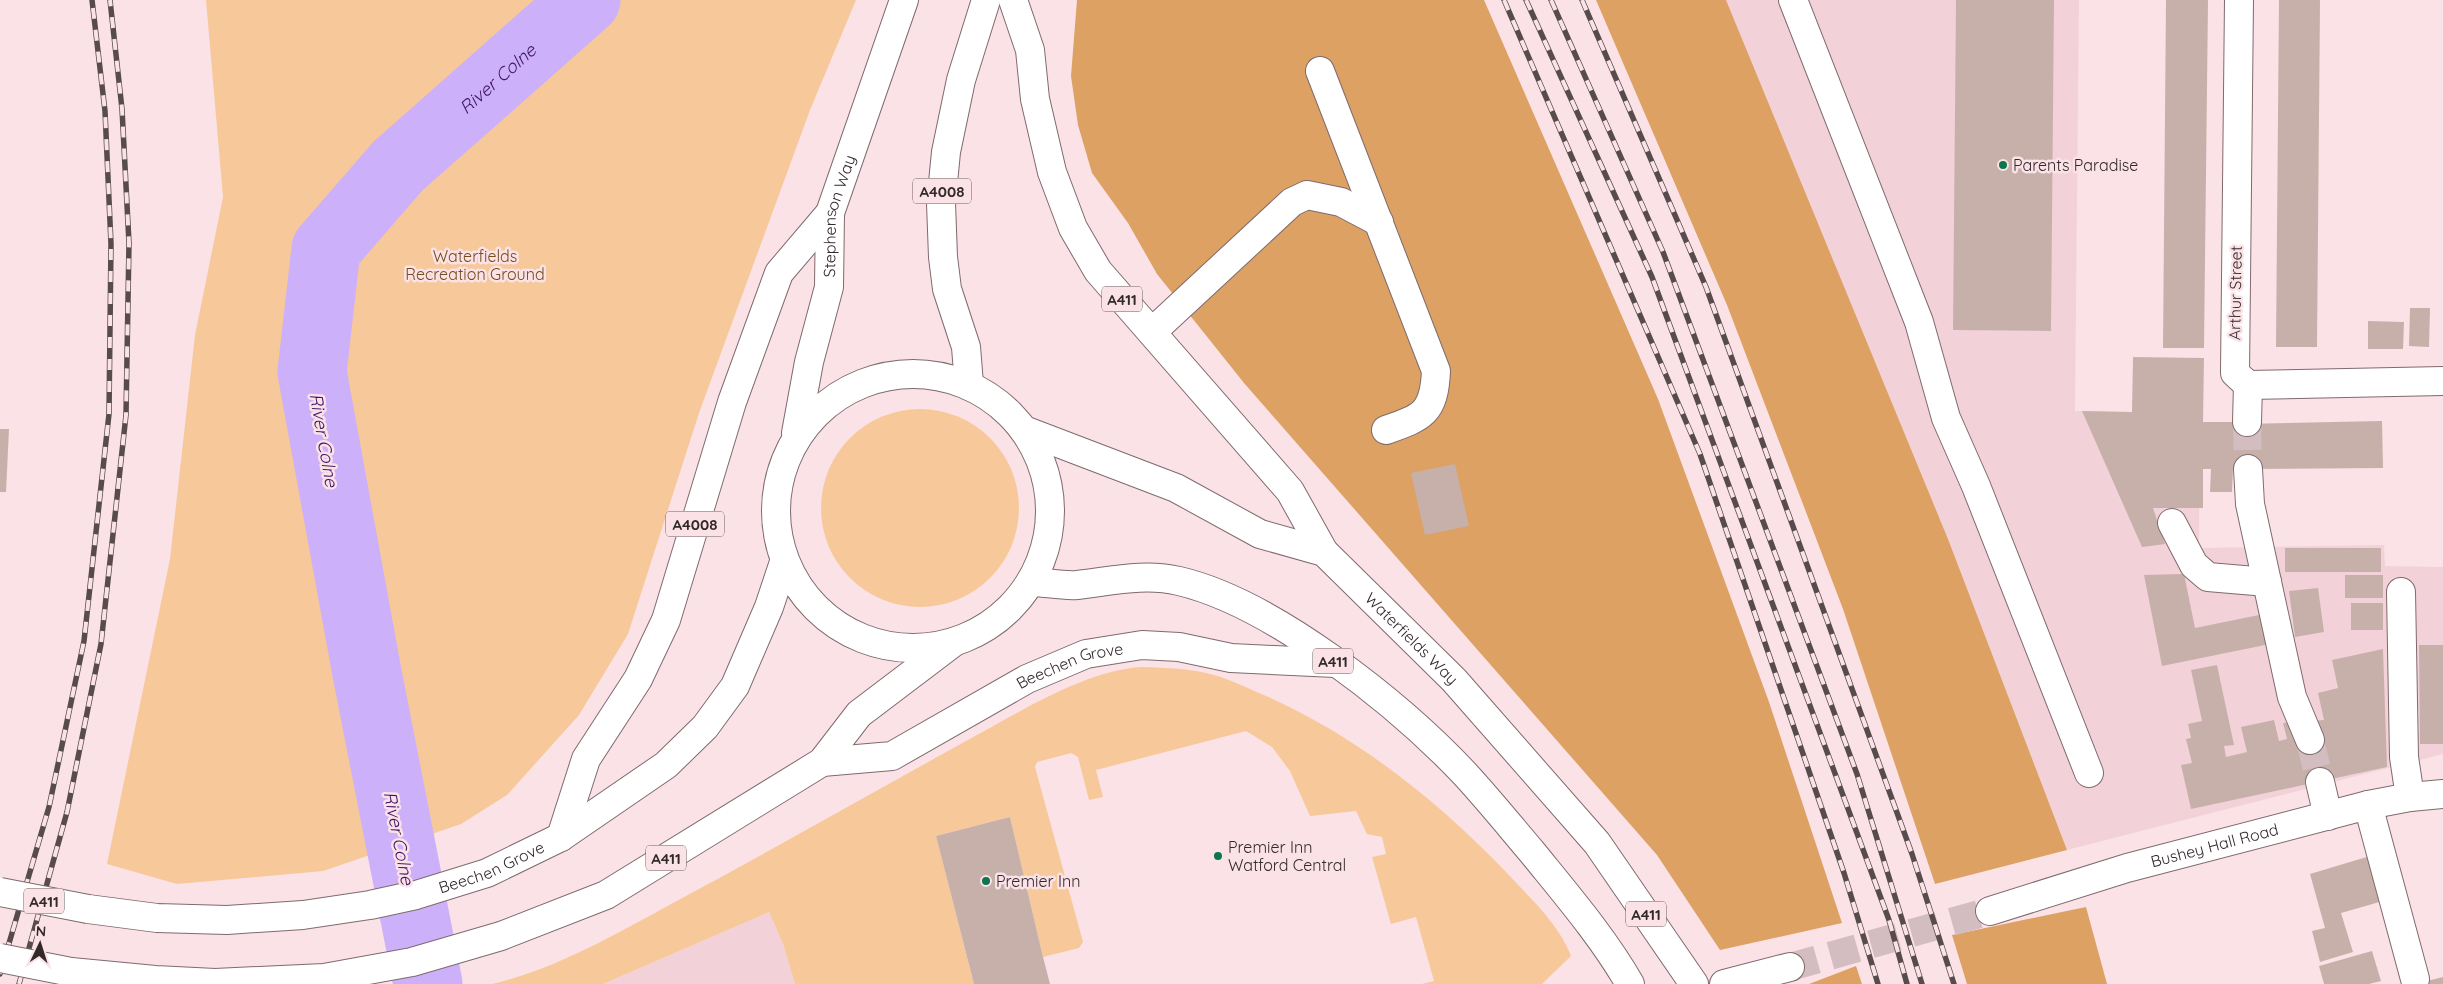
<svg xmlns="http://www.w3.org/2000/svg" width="2443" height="984" font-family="Quicksand,sans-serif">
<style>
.built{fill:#f2d2d8}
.green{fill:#f7c899}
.forest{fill:#dca163}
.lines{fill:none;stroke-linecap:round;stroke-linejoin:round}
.river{stroke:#ccb0f9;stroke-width:69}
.building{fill:#c7b0aa}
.minor-tunnel{stroke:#d3bdc1;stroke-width:28;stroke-dasharray:28 14;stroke-linecap:butt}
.minor-casing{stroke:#7f6a6e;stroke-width:30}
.major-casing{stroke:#7f6a6e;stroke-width:30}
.minor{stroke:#fff;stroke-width:28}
.major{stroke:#fff;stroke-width:28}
.rail-casing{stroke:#574b4d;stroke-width:5.5}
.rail{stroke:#fbe2e7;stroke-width:4;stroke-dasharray:11;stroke-linecap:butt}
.major-bridge-casing{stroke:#7f6a6e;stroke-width:30;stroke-linecap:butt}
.major-bridge{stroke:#fff;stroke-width:28}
.poi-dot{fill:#0d754d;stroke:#fbe2e7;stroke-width:2}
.labels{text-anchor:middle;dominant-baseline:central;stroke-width:5;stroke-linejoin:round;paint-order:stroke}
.shield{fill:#fbe2e7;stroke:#6e6063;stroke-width:1}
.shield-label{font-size:15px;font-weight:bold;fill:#32292b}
.poi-label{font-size:16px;fill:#32292b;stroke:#fbe2e7;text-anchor:start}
.street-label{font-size:16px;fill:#32292b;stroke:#fbe2e7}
.park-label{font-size:16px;fill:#744c1e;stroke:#fbe2e7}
.water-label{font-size:18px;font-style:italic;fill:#3e1467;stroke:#fbe2e7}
</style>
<rect width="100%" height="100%" fill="#fbe2e7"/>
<g class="built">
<polygon points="1726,0 2079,0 2075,411 2200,414 2199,548 2384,545 2385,566 2443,567 2443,754 2067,850 1948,539"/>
<polygon points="769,912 783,944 795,984 603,984"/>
</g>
<g class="green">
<polygon points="206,0 856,0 810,110 699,413 628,634 579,715 507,795 461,824 323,871 177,884 107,864 170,559 195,335 223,197"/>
<circle cx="920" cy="508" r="99"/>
<path d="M1142 667C1166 668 1190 668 1214 675 1232 680 1249 689 1266 696 1358 737 1438 801 1507 873 1530 898 1559 924 1571 956L1542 984H1422L1434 981 1416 917 1391 924 1372 857 1386 854 1382 837 1367 834 1356 811 1310 816 1290 771 1272 747 1246 731 1096 770 1103 797 1089 800 1078 757 1071 753 1037 762 1035 767 1083 942 1079 948 1043 957 1010 817 936 836 974 984H795L783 944 769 912 603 984H492C560 968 623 930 684 897 779 846 872 793 966 741 1017 714 1084 670 1142 667Z"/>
</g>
<g class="forest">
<polygon points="1077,0 1484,0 1658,399 1769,702 1842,923 1720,950 1657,855 1244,383 1157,274 1128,223 1092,173 1078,125 1071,76"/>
<polygon points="1596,0 1726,0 1948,539 2067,850 1935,884 1843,609 1727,305"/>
<polygon points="2086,907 2107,984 1967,984 1952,935"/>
<polygon points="1856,966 1862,984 1809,984"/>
</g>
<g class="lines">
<path class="river" id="s1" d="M428 984 367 673 312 372 326 249 398 166 586 0"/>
</g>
<g class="building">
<polygon points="1956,0 2054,0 2051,331 1953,330"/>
<polygon points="2166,0 2208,0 2204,348 2163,348"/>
<polygon points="2279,0 2320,0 2317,347 2276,347"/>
<polygon points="2410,308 2430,308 2429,347 2409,346"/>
<polygon points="2368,321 2404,322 2403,349 2368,349"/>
<polygon points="2133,357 2204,358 2203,422 2242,422 2242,424 2382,421 2383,468 2233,469 2232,492 2210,492 2211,469 2203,469 2203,508 2153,508 2165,544 2142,547 2082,411 2132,412"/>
<polygon points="0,429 9,429 6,492 0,492"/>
<polygon points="1455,464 1469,526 1425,535 1411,473"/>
<rect x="2285" y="548" width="96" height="24"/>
<polygon points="2184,574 2195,628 2264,614 2270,644 2162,666 2144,575"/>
<rect x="2345" y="575" width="38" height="23"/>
<polygon points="2318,588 2324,632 2295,637 2289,591"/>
<rect x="2351" y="603" width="32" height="27"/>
<polygon points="2419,645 2443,645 2443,744 2420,744"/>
<polygon points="2383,649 2387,767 2191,809 2181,765 2192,763 2186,739 2191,738 2188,724 2202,721 2191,670 2217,665 2234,745 2224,746 2226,757 2247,752 2241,727 2274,720 2279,741 2287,739 2283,723 2324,720 2318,693 2338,688 2332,660"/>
<polygon points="1010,817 1043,957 1050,984 974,984 936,836"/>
<polygon points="2370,856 2383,901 2341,913 2353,952 2320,962 2312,931 2325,928 2310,874"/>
<polygon points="2372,951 2381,981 2369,984 2324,984 2319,966"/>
<polygon points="2443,977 2443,984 2419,984 2419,983"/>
</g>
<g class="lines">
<g class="minor-tunnel">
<polyline points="2247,422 2248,469"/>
<polyline points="2310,740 2320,782"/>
<polyline points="1790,967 1990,911"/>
</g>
<g class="minor-casing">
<g id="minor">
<polyline points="1793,0 1919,322 1946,418 1976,486 2089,773"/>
<polyline points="2239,0 2235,373 2248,385 2443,381"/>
<path d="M1320 71 1436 371C1434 413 1423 417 1386 430"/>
<polyline points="1152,332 1292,202 1307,195 1341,202 1379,222"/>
<polyline points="2247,422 2248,385"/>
<polyline points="2248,469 2250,504 2292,697 2310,740"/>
<polyline points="2172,523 2194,565 2208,577 2267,582"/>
<polyline points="2401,592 2404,757 2410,797"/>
<polyline points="2320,782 2328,816"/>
<polyline points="2368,805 2415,979"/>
<path id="s2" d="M1990 911 2127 868 2368 805 2410 797 2443 794"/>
<polyline points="1724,984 1790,967"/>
</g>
</g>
<g class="major-casing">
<g id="major">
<polyline points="1013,0 1030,50 1035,99 1052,172 1073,228 1098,271 1290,491 1324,552"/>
<circle cx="913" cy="511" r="137"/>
<polyline points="969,384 966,347 947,289 943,257 941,203 946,152 961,80 986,0"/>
<path id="s3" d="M1024 430 1176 488 1260 534 1324 552 1454 680 1597 843 1694 984"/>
<path id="s4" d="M796 433 809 362 829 287 830 213 904 0"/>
<path d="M1035 582C1049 583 1064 586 1077 585 1112 581 1145 573 1179 581 1273 603 1399 704 1465 774 1488 799 1510 826 1532 852 1566 894 1603 937 1630 984"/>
<path id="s5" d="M822 762 892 756 1027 679 1086 654 1142 645 1179 647 1231 658 1335 663"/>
<polyline points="561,837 586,759 638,679 666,620 732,402 779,273 830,213"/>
<path id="s6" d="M88 909 157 918 227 920 303 915 370 905 416 895 487 873 561 837 666 765 705 727 735 686 769 607 784 562"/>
<polyline points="71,972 155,980 215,983 324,978 412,962 501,936 606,895 822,762 859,714 954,642"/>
</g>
</g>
<use href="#minor" class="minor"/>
<use href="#major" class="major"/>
<g class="rail-casing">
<g id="rail">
<polyline points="1504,0 1700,454 1844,873 1878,984"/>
<polyline points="1526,0 1652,277 1889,920 1907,984"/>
<polyline points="1551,0 1663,252 1857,774 1922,984"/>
<polyline points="1582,0 1706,287 1912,854 1954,984"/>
<polyline points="0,974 49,807 84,641 109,414 111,244 105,111 92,0"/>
<polyline points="19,984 67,812 101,644 126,415 129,243 122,109 110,0"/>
</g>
</g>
<use href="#rail" class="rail"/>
<g class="major-bridge-casing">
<g id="major-bridge">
<polyline points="0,892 88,909"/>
<polyline points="0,958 71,972"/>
</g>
</g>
<use href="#major-bridge" class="major-bridge"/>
</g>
<g class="poi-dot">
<circle cx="2003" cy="165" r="5"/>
<circle cx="1218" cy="856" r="5"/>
<circle cx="986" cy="881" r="5"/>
</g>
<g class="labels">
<g class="shield">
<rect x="913" y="178.5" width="58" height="25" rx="4"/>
<rect x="1102" y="286.5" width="40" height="25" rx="4"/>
<rect x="666" y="511.5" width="58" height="25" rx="4"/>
<rect x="1313" y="648.5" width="40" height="25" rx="4"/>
<rect x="646" y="845.5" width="40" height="25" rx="4"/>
<rect x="24" y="888.5" width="40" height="25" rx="4"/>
<rect x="1626" y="901.5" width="40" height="25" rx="4"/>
</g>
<g class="shield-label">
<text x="942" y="191">A4008</text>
<text x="1122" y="299">A411</text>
<text x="695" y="524">A4008</text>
<text x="1333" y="661">A411</text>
<text x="666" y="858">A411</text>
<text x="44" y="901">A411</text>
<text x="1646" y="914">A411</text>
</g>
<g class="poi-label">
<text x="2013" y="165">Parents Paradise</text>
<text x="1228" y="847">Premier Inn<tspan x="1228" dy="18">Watford Central</tspan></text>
<text x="996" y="881">Premier Inn</text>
</g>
<g class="street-label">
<text stroke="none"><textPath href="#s4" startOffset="222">Stephenson Way</textPath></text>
<text transform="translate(2235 293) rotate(-89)">Arthur Street</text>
<text stroke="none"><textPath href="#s3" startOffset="448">Waterfields Way</textPath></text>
<text stroke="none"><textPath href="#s5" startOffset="271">Beechen Grove</textPath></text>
<text stroke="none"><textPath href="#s2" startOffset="234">Bushey Hall Road</textPath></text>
<text stroke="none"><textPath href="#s6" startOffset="411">Beechen Grove</textPath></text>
</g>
<g class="park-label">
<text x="475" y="256">Waterfields<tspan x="475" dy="18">Recreation Ground</tspan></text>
</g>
<g class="water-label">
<text stroke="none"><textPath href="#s1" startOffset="989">River Colne</textPath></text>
<text transform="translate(324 440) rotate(80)">River Colne</text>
<text transform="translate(399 838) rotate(79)">River Colne</text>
</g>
</g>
<g transform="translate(40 944) rotate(4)" stroke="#fbe2e7" stroke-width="4" paint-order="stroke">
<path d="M0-4L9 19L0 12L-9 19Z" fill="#32292b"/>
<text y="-8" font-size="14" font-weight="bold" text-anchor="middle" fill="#32292b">N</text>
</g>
</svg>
